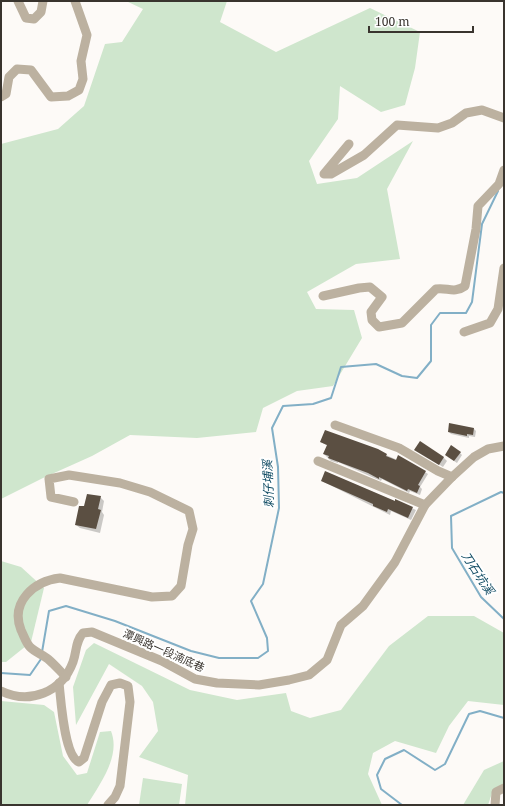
<svg xmlns="http://www.w3.org/2000/svg" width="505" height="806" font-family="'Noto Serif','Noto Sans TC',serif">
<style>
.green{fill:#cfe6cd}
.shadow{fill:#0003}
.lines{fill:none;stroke-linecap:round;stroke-linejoin:round}
.stream{stroke:#82afc6;stroke-width:2}
.building{fill:#5b4f42}
.minor{stroke:#bcb1a0;stroke-width:9}
.labels{text-anchor:middle;dominant-baseline:central;stroke-width:4;stroke-linejoin:round;paint-order:stroke}
.street-label{font-size:11px;fill:#39342e;stroke:#fff}
.water-label{font-size:12px;font-style:italic;fill:#0d4961;stroke:#fff}
</style>
<rect width="100%" height="100%" fill="#fdfaf7"/>
<g class="green">
<polygon points="126,1 227,1 220,22 276,52 370,8 420,32 415,68 405,105 381,112 340,86 338,119 309,161 317,184 357,178 413,141 387,189 400,259 356,264 307,292 316,309 354,310 362,338 333,386 297,391 263,408 256,432 197,438 130,435 92,456 43,478 1,499 1,144 58,129 84,106 105,44 122,42 143,9"/>
<polygon points="1,561 21,567 44,588 31,642 6,662 1,662"/>
<polygon points="428,616 474,616 504,633 504,705 468,701 449,726 436,753 395,741 373,753 368,774 382,805 185,805 188,775 139,757 158,731 153,702 142,686 109,664 76,725 73,687 86,650 94,643 190,690 237,700 286,693 291,711 310,718 341,710 389,646"/>
<path d="M1 701 44 705 54 712 63 756 77 775 87 773 100 732 111 731C121 756 100 784 87 805H1Z"/>
<polygon points="504,761 504,783 492,793 488,805 463,805 484,770"/>
<polygon points="143,778 182,784 179,805 139,805"/>
</g>
<g class="shadow">
<polygon points="474,429 476,431 475,437 469,436 469,438 451,434 449,432"/>
<polygon points="321,442 386,455 425,472 428,474 420,487 422,489 420,495 410,491 409,493 382,479 381,481 338,462 338,463 331,461 324,454 328,446"/>
<polygon points="416,450 443,457 447,461 443,467"/>
<polygon points="460,453 462,455 457,463 448,457"/>
<polygon points="322,481 395,503 396,501 416,510 411,520 391,511 390,515"/>
<polygon points="100,497 104,501 102,512 104,515 100,533 80,528 76,525 85,507"/>
</g>
<g class="lines">
<g class="stream">
<polyline points="504,493 501,492 451,516 452,548 481,597 504,619"/>
<polyline points="42,652 49,611 66,606 115,621 191,651 219,658 258,658 268,651 267,638 251,601 263,584 279,508 278,467 272,428 283,406 313,404 331,398 341,367 376,364 402,376 417,378 431,361 431,325 440,313 466,313 472,302 482,224 498,191"/>
<polyline points="1,673 30,675 41,659"/>
<polyline points="402,805 381,789 377,775 385,759 404,750 435,770 445,764 469,714 480,711 504,718"/>
</g>
</g>
<g class="building">
<polygon points="449,423 474,428 473,435 467,434 467,436 448,432"/>
<polygon points="325,430 378,449 387,454 386,456 396,460 398,455 426,471 418,485 420,486 417,493 408,489 407,491 379,477 379,479 368,473 328,458 329,456 323,454 327,445 320,442"/>
<polygon points="420,441 444,457 439,465 414,450"/>
<polygon points="451,445 461,452 454,461 445,455"/>
<polygon points="325,471 395,501 395,499 413,507 408,518 388,509 387,512 373,506 373,504 321,481"/>
<polygon points="87,494 101,496 98,509 101,510 96,529 75,525 79,506 84,506"/>
</g>
<g class="lines">
<g class="minor">
<polyline points="18,1 26,18 34,19 41,12 43,1"/>
<polyline points="1,97 6,94 9,77 17,69 31,70 51,97 68,96 79,90 83,79 81,61 87,35 75,1"/>
<polyline points="349,144 324,174 331,174 364,155 397,125 438,128 452,123 466,113 482,110 504,118"/>
<path d="M323 296 359 288 370 287 382 297 371 312 372 320 379 327 402 323 436 289C447 287 454 294 465 286L476 229 478 206 499 184 504 170"/>
<polyline points="464,332 490,323 498,309 504,268"/>
<polyline points="335,425 399,448 438,471 452,477"/>
<polyline points="318,461 425,505"/>
<path d="M66 677C60 671 54 664 48 659 43 655 35 652 30 647 26 643 24 636 21 630 10 602 34 581 60 578L152 597 172 596 181 586 188 545 193 529 189 511 150 492 120 483 69 475 49 479 51 497 74 502"/>
<path d="M59 683C61 700 64 756 79 762L84 758 102 702 111 685 120 683 128 686 130 702 120 786 115 797 108 805"/>
<path d="M1 691C30 705 62 692 73 662 77 651 75 642 83 633L92 632 162 661 195 679 217 683 259 685 289 680 309 675 327 660 341 625 363 606 395 562 425 505 452 477 474 457 488 449 504 446"/>
<polyline points="495,805 496,792 504,788"/>
</g>
</g>
<g class="labels">
<g class="street-label">
<text transform="translate(164 650) rotate(24)">潭興路一段湳底巷</text>
</g>
<g class="water-label">
<text transform="translate(268 484) rotate(-92)">刺仔埔溪</text>
<text transform="translate(478 573) rotate(57)">刀石坑溪</text>
</g>
</g>
<rect width="505" height="806" fill="none" stroke="#39342e" stroke-width="4"/>
<path d="M369 26v6h104v-6" fill="none" stroke="#39342e" stroke-width="2"/>
<text x="375" y="26" font-size="12" fill="#39342e" stroke="#ffffff" stroke-width="3" paint-order="stroke">100 m</text>
</svg>
